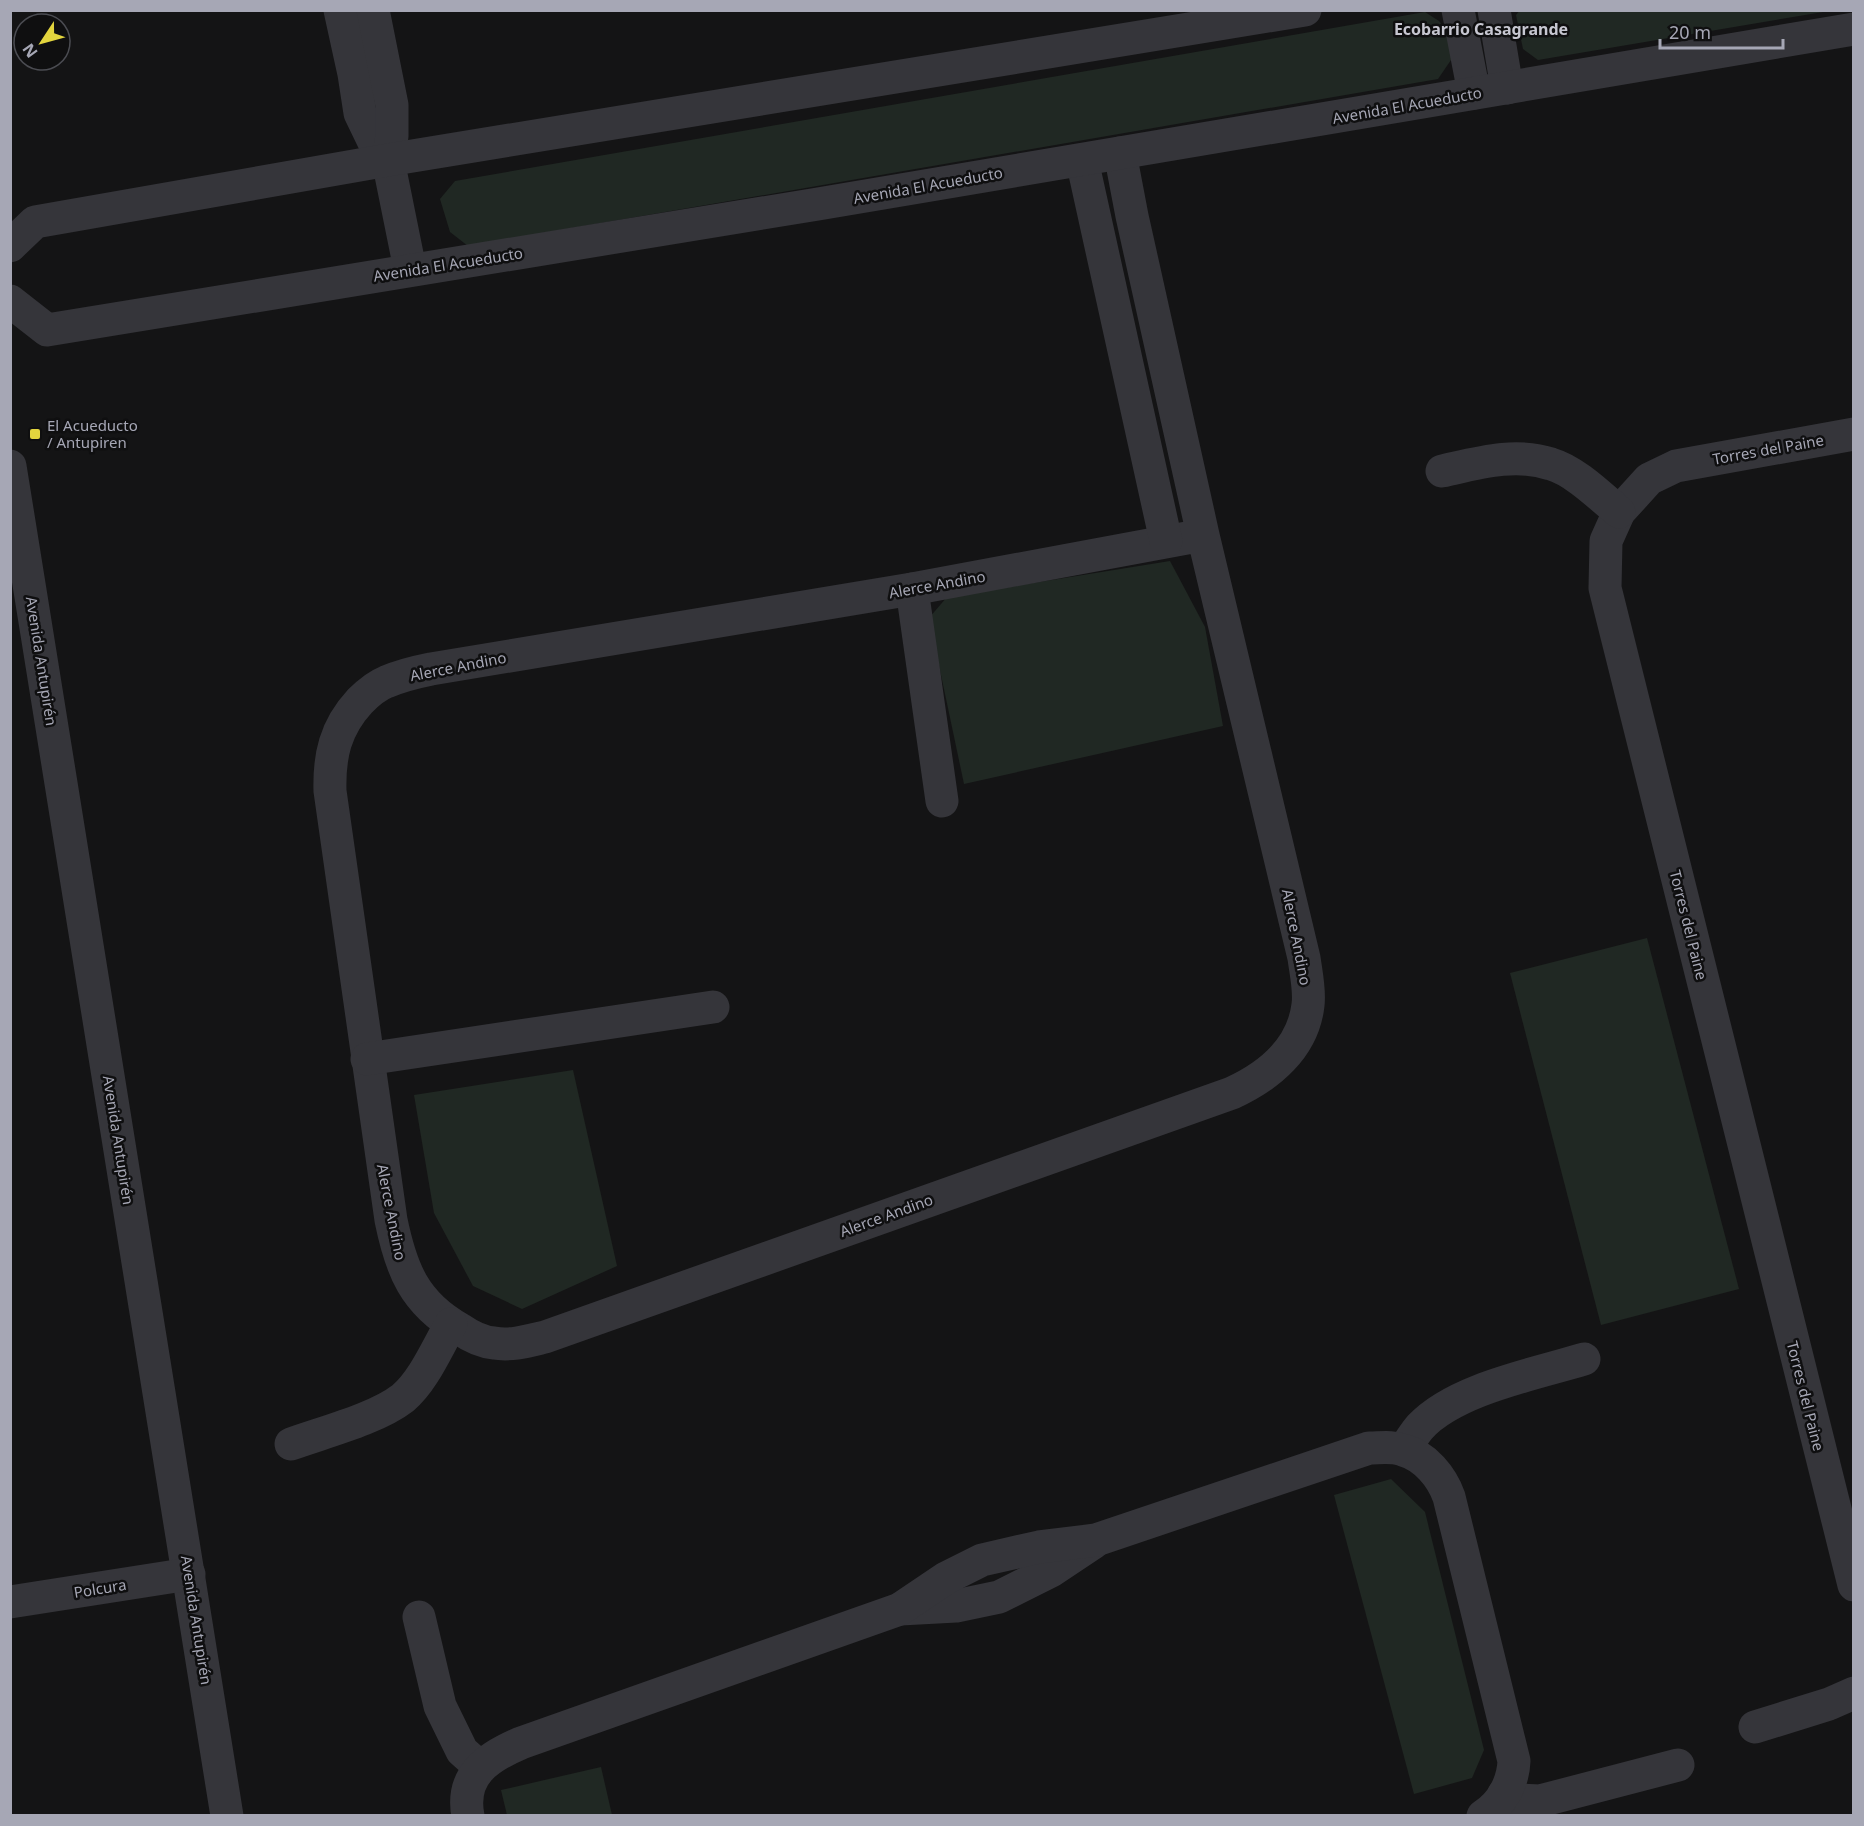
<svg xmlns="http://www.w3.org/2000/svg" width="1864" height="1826" font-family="'Noto Sans',sans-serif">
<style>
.green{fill:#202823}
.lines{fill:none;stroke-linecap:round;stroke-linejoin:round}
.minor{stroke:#35353a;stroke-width:33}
.poi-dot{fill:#e3d53e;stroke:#0f0f10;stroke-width:2}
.labels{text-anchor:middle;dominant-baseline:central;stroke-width:5;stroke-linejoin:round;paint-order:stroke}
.street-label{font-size:15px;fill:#a6a7b5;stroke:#0f0f10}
.poi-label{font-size:15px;fill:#a6a7b5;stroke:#0f0f10;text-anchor:start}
.neighbourhood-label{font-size:16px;font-weight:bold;fill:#c7c7d1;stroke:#0f0f10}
</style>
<rect width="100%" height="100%" fill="#141415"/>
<g class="green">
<polygon points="1520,10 1829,10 1829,11 1538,60 1523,49 1516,15"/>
<polygon points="1425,12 1439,21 1452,37 1451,60 1438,79 468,246 450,232 440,199 455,181"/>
<polygon points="1170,561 1205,627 1223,726 964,784 929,618 947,597"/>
<polygon points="1647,938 1739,1289 1601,1325 1510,973"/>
<polygon points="573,1070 617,1266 522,1309 473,1286 434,1213 414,1095"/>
<polygon points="1391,1479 1425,1512 1484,1750 1472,1778 1414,1794 1334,1495"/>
<polygon points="601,1767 612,1815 507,1815 501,1790"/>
</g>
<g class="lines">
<g class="minor">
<polyline points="340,10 354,74 360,113 373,140 388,160"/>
<polyline points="373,10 392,105 392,136 388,160 410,269"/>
<polyline points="1458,10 1474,93"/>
<polyline points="1494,10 1507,88"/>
<path d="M1120 153 1132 216 1203 535 1304 958C1306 973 1310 990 1308 1005 1303 1048 1269 1076 1232 1093L545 1337C528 1341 511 1346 494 1343 482 1342 470 1336 460 1329 414 1303 401 1269 391 1220L330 791C329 756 335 728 360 701 367 694 376 686 386 682 400 676 416 672 431 669L912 589 1203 535"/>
<polyline points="1082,160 1166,541"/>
<polyline points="10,246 35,222 388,160 1305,10"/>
<polyline points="10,301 47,330 818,204 1854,29"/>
<polyline points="1854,434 1676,466 1649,479 1619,512 1606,541 1605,588 1854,1585"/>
<polyline points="10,466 227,1816"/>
<path d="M1442 471C1478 463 1515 452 1551 464 1575 471 1600 496 1619 512"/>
<polyline points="912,589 942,801"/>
<polyline points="367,1059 713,1007"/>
<path d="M291 1444C324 1432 376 1419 403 1398 424 1380 437 1348 451 1324"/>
<path d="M1404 1450C1409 1442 1414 1434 1420 1427 1455 1389 1535 1374 1584 1359"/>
<polyline points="10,1602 189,1574"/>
<polyline points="900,1609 956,1606 999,1597 1051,1571 1093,1543"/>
<polyline points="419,1617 440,1706 462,1751 480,1767"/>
<polyline points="1755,1727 1829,1704 1854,1693"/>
<polyline points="1504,1794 1518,1800 1540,1801 1678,1765"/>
<path d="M468 1816C460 1775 488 1757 521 1743L900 1609 946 1578 982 1560 1039 1547 1096 1540 1369 1448C1380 1448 1393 1446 1403 1450 1425 1456 1442 1477 1449 1497L1514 1761C1513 1783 1502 1804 1483 1816"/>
</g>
</g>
<rect class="poi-dot" x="29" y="428" width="12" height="12" rx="3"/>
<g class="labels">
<g class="street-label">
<text transform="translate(1407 105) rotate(-10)">Avenida El Acueducto</text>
<text transform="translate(928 185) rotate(-10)">Avenida El Acueducto</text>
<text transform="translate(448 264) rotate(-9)">Avenida El Acueducto</text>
<text transform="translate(1768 449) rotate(-10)">Torres del Paine</text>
<text transform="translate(937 584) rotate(-10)">Alerce Andino</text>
<text transform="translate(42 661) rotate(81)">Avenida Antupirén</text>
<text transform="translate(458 666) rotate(-11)">Alerce Andino</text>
<text transform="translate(1689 925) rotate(76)">Torres del Paine</text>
<text transform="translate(1297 937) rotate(79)">Alerce Andino</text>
<text transform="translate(119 1140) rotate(81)">Avenida Antupirén</text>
<text transform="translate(392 1212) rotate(79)">Alerce Andino</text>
<text transform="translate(886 1215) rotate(-20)">Alerce Andino</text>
<text transform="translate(1806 1396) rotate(76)">Torres del Paine</text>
<text transform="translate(100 1588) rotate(-9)">Polcura</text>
<text transform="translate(197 1620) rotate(81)">Avenida Antupirén</text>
</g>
<g class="poi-label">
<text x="47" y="425">El Acueducto<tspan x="47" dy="17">/ Antupiren</tspan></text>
</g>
<g class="neighbourhood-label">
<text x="1481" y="29">Ecobarrio Casagrande</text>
</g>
</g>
<rect width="1864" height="1826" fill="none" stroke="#a6a7b5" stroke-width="24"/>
<g transform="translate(42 42) rotate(234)"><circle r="28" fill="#0f0f10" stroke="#4b4c52" stroke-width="1.5"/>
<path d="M0-4.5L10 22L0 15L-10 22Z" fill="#e3d53e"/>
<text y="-9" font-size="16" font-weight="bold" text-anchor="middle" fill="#a6a7b5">N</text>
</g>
<path d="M1660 39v9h123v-9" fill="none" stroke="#a6a7b5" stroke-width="3"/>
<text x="1669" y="39" font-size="18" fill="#a6a7b5" stroke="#0f0f10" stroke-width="4.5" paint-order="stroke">20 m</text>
</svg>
